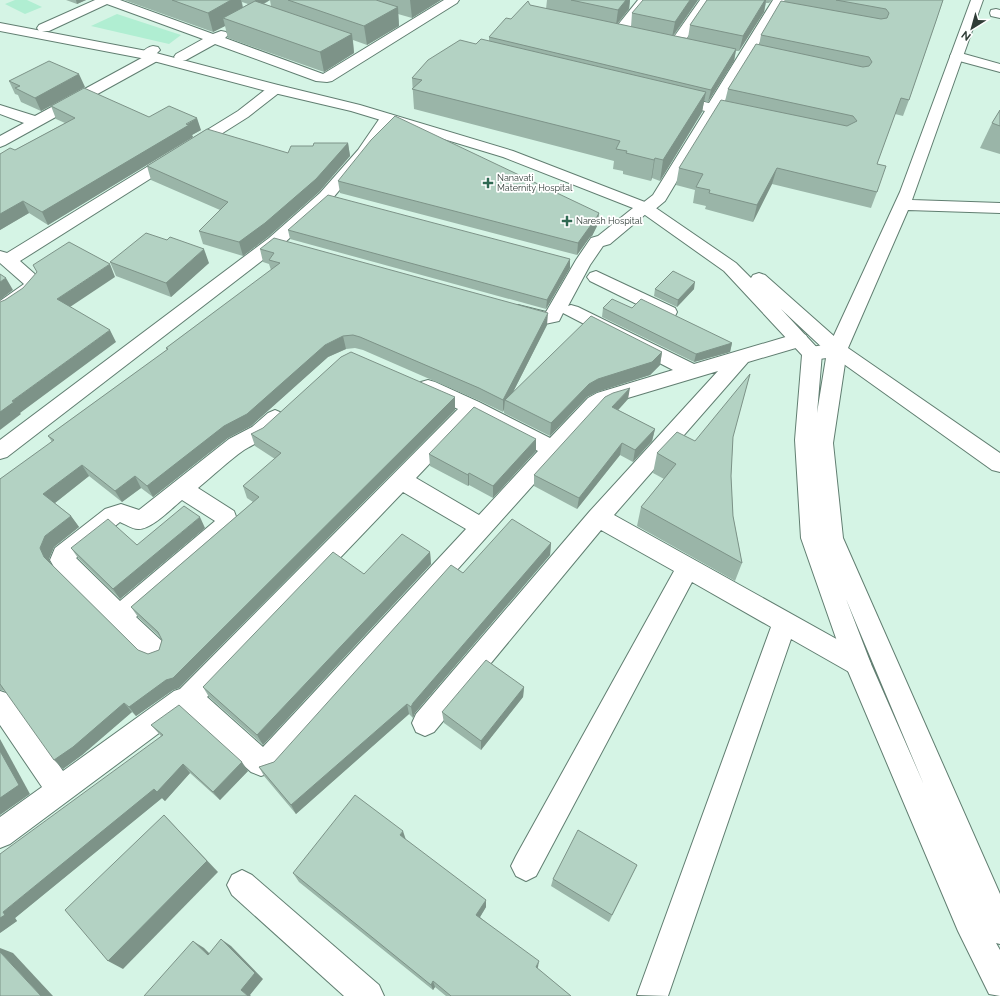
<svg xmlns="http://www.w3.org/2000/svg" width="1000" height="996" font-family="Raleway,sans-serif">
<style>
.green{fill:#b0eed2}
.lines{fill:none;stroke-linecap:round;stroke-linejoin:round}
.minor-casing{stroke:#617e71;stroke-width:2}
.tertiary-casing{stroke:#617e71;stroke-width:2}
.secondary-casing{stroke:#617e71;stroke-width:2}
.minor{fill:#fff;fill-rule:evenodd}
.tertiary{fill:#fff;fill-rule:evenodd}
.secondary{fill:#fff;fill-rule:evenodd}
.wall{fill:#9ab5a8;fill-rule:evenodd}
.shaded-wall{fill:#7d9388}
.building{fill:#b3d2c3;stroke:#7d9388}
.poi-dot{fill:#2e6851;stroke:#fff;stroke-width:1.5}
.labels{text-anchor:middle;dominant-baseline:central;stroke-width:3.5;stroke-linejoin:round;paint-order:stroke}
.far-poi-label{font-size:9px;fill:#303d37;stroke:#fff;text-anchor:start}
</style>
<rect width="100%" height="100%" fill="#d5f4e5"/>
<g class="green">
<polygon points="15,0 27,0 42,7 25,14 5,4"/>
<polygon points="117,14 181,35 169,44 91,26"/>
</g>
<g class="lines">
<g class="minor-casing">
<g id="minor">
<polygon points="95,0 120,0 213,34 221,31 226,32 228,35 225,38 323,74 444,0 459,0 457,3 332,81 327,82 316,81 215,44 186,60 176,60 174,57 176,54 203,39 107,4 49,31 39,31 37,28 39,25"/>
<polygon points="638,0 651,0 625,34 615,34 613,31"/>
<polygon points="700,0 712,0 681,47 671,47 669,44"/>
<path d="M773 0H785L722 106 750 113 752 116 750 119 745 120 717 114 665 201 653 211 647 213 610 244 603 246 590 265 568 306 571 305 578 307 694 364 799 333 806 335 808 340 806 345 748 362 614 515 867 656 871 664 867 672 858 675 849 672 791 639 668 996 637 995 771 627 692 582 536 876 526 881 516 876 511 866 516 856 674 571 601 530 434 732 425 736 416 732 412 723 416 714 590 511 718 371 611 403 602 408 278 770 261 776 251 772 186 713 10 844 0 848V817L42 787 0 725V691L9 694 63 771 174 691 180 689 458 409 421 392 418 387 421 382 428 380 435 382 479 402 550 438 588 398 597 393 673 370 563 313 559 321 545 324 511 315 509 311 511 307 518 305 546 312 576 260 591 238 598 236 638 204 644 202 653 195 705 111 668 102 666 99 668 96 673 95 709 103ZM474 417 538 451 479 515 416 478ZM403 492 466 529 263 747 207 697Z"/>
<polygon points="996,9 1000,10 1000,18 991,16 990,13 991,10"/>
<polygon points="957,52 1000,64 1000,72 952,59 950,56 952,53"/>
<polygon points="154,53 159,54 161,57 159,60 5,145 0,147 0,136 24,123 0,114 0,105 35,116 149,54"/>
<path d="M275 85 280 86 282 89 280 92 248 117 20 261 37 276 42 284C35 297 14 312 0 316V301L24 284 0 263V251L7 253 238 111 270 86Z"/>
<polygon points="387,114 392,115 394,118 368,156 332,199 281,246 7,457 0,459 0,440 269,238 320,193 358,150 382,115"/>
<polygon points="596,271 675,308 677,312 675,316 668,318 661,316 590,281 587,277 590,273"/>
<path d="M275 410 282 413 285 418C276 435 259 441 244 450 228 461 213 476 198 488L234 511 238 522 233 533 136 617 164 643 167 651 164 659 155 662 146 659 54 567 50 560 55 548 105 509 121 504 139 510 229 439 252 427 268 413ZM182 500 215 521 120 601 76 558 120 522C125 524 132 529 138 529 151 530 172 508 182 500Z"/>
<polygon points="242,870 252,875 379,985 384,996 344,996 232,895 227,885 232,875"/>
</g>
</g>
<g class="tertiary-casing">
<g id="tertiary">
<polygon points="971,0 983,0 912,200 1000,203 1000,213 908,210 848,348 1000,453 1000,472 992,470 834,357 812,360 805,358 802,353 805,348 830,344 900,192"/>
<path d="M153 46 158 47 160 50 152 58H142L140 55C144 50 147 47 153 46Z"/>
</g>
</g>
<g class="secondary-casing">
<path id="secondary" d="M0 23 152 52 278 85 360 105 513 151 650 204 736 263 751 278 753 275 759 273 765 275 844 345 847 350 833 443 843 538 1000 894V944L996 943 1000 950V996L989 994 958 931 845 664 801 538 795 440 802 355 724 271 638 210 503 157 351 111 270 92 146 59 0 31ZM781 309 827 352 817 413 822 353ZM846 599 924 785 871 664Z"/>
</g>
<use href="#minor" class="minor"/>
<use href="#tertiary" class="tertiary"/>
<use href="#secondary" class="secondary"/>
</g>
<g class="wall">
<polygon points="66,0 86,0 77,4"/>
<path d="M124 0H441L412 18 398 14 399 26 367 45 353 40 354 53 324 72 228 38 225 26 213 32ZM270 0 271 6 264 4ZM242 2 248 4 243 7Z"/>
<polygon points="547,0 630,0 629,9 618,24 631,27 632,13 698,0 674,36 688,38 690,25 707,0 772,0 769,3 766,3 764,12 739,51 736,51 734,61 708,102 704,101 702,112 660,181 652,178 651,181 623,174 623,171 613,169 614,161 414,109 412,78 476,44 489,41 489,37 530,5 546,9"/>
<polygon points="785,0 943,0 936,21 909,100 903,116 895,114 877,164 877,192 871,208 772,184 753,222 705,209 706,206 693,203 695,190 676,185 679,168 725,101 728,89 759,45 761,35"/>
<polygon points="9,81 85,87 41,111 21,102 18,95 15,94"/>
<polygon points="51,106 149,117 201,130 192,135 193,137 48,225 29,213 0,230 0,154 15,150 65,123 56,119"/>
<polygon points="1000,110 1000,154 980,148 992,123"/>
<polygon points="348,143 350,156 319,192 268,237 243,256 203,244 199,231 220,210 151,180 147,166 288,153 313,146"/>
<polygon points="338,181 599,213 597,226 592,236 590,237 577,255 340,193"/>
<polygon points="288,230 570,259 570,268 546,309 290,239"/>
<polygon points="260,249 547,325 513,392 662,352 660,365 650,375 597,392 587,397 550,436 504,413 504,409 503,412 480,401 363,350 355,348 346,349 328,357 251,426 228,438 153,497 141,488 122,502 89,476 55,503 71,516 79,527 54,547 49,559 50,563 138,650 148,654 159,650 162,640 161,638 138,617 131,607 253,502 247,498 243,486 275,459 255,446 251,434 455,410 179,688 173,690 136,716 132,712 82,755 63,769 6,691 0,690 0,479 52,442 48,436 167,350 166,348 271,270 269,264 263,262"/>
<polygon points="110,262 209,263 171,297 116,276"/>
<polygon points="655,289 694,289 677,307 654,296"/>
<polygon points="603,308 632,308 732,343 730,352 694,362 602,317"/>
<polygon points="628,399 618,410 655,429 652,441 633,462 620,455 577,509 534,486 534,475"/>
<polygon points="733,437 731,476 733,516 742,563 735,581 637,526 641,507 664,479 653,473 657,453 695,441"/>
<polygon points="536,439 536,451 493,498 469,485 468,486 430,466 429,454"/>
<polygon points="205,528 120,599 78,558 71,548 137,545"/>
<polygon points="551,543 550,555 415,713 413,718 409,714 296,814 264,776 259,767 274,762 463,573"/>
<polygon points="430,552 431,564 263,745 209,697 203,687 364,574"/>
<polygon points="524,687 523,697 481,750 444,723 442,712"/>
<polygon points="151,725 248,771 220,800 190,773 165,801 162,798 15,918 17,921 0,933 161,736"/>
<polygon points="406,840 486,907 480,917 538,967 537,968 571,996 446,996 435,987 433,990 299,882 293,873"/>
<polygon points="637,865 609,922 551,886 553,879"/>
</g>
<g class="shaded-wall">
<polygon points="76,0 86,0 77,4"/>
<polygon points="231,0 241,0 244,14 223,18 225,26 213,32 208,13"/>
<polygon points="255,0 270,0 257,7"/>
<polygon points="410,0 441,0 412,18"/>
<polygon points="626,0 630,0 629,9 616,25 618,10"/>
<polygon points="690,0 698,0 672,37 675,22"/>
<polygon points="765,0 766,0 764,12 739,51 743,36"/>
<polygon points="398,7 399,26 367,45 364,26"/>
<polygon points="352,34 354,53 324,72 320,52"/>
<polygon points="736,49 734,61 708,102 711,90"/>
<polygon points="79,74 85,87 41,111 35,98"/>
<polygon points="706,92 702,112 660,181 663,160"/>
<polygon points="197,118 201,130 192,135 193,137 48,225 42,212"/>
<polygon points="348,143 350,156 319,192 268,237 243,256 239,242"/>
<polygon points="655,158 652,178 651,181 654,160"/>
<polygon points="777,168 772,184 753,222 757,205"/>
<polygon points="23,201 29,213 0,230 0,214"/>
<polygon points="599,213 597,226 592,236 590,237 577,255 578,243"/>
<polygon points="204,249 209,263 171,297 166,283"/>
<polygon points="570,259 570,268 546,309 547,300"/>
<polygon points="110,264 115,277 64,311 57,299"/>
<polygon points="6,278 13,290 0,300 0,282"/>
<polygon points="695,282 694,289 677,307 678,300"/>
<polygon points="548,313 547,325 508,402 505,400 504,409 503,412 503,400"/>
<polygon points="110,330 116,342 20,413 21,414 0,430 0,412 12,401"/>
<polygon points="343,336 346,349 328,357 251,426 228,438 153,497 147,486 325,345"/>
<polygon points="732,343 730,352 694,362 696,354"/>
<polygon points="662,352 660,365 650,375 597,392 587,397 550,436 551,423 589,384 598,379"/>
<polygon points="630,388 628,399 610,419 612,407"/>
<polygon points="455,397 455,410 179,688 173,690 136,716 129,707"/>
<polygon points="655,429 652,441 633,462 635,450"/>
<polygon points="536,439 536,451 493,498 493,486"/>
<polygon points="622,443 620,455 577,509 579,498"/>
<polygon points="82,465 89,476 51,506 43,494"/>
<polygon points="469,473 469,485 468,486 468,475"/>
<polygon points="135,476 141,488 122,502 115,491"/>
<polygon points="71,516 79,527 54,547 49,559 53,568 44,557 40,548 45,536"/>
<polygon points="200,517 205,528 120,599 113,589"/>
<polygon points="551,543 550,555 415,713 413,718 411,707 413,703"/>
<polygon points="430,552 431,564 263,745 257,735"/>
<polygon points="524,687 523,697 481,750 481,741"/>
<polygon points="124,703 132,712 82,755 63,769 54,760"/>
<polygon points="407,704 409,714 296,814 291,805"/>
<polygon points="0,739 30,794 0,815"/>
<polygon points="242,762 248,771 220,800 213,792"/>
<polygon points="183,764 190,773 165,801 162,798 15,918 17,921 0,933 0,918 3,912"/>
<polygon points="164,815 218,872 123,969 108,961"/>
<polygon points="403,831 406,840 400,835"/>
<polygon points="486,900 486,907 477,922 476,915"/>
<polygon points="221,939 231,946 263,979 250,995 251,996 248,996 241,990"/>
<polygon points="193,941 204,948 218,962 208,955"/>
<polygon points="0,948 13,953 53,996 41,996 0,952"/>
<polygon points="539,961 538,967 535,973 536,967"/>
<polygon points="433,981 435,987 433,990 431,985"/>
</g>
<g class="building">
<polygon points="172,0 231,0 208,13"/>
<polygon points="288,0 376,0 398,7 364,26"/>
<polygon points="571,0 626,0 618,10"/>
<polygon points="643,0 690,0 675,22 632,13"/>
<polygon points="707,0 765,0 743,36 690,25"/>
<polygon points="836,0 943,0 936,21 909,100 901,98 877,164 886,166 877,192 777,168 757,205 709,193 710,190 696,187 703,174 679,168 721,100 847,126 857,121 853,116 728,89 756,44 863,67 869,66 872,62 869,57 761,35 781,1 881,19 887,18 889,13 886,9"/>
<polygon points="255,1 352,34 320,52 223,18"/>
<polygon points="528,1 530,5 736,49 711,90 489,37 506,18 511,19"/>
<polygon points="481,39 706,92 663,160 655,158 654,160 626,153 627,151 616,149 620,141 412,89 422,80 412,78 428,60 460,40 476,44"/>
<polygon points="49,61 79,74 35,98 15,88 20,86 9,81"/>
<polygon points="84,88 149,117 169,106 197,118 186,124 189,125 42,212 23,201 0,214 0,154 10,148 15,150 75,118 51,106"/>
<polygon points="1000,110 1000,126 992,123"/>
<polygon points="395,116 599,213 593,224 591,225 578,243 338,181 371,140"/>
<polygon points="207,129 288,153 291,146 313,146 314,143 348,143 316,179 265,223 239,242 199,231 228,202 147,166"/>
<polygon points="328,195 570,259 547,300 288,230"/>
<polygon points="146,233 167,240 170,237 204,249 166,283 110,262"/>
<polygon points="274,238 548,313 503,400 479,388 360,337 353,335 343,336 325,345 247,414 224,426 147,486 135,476 115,491 82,465 43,494 71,516 45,536 40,548 44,557 138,650 148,654 159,650 162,640 158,632 131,607 259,497 243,486 281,453 251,434 263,428 341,357 351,352 455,397 173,678 166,680 129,707 124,703 73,747 54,760 0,684 0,479 54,440 48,436 168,349 166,348 280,263 269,260 274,253 260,249"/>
<polygon points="69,242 110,264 57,299 110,330 12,401 14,402 0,412 0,302 5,300 23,288 37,272 33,265"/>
<polygon points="673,271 695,282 678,300 655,289"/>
<polygon points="0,274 6,278 0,282"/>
<polygon points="612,299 632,308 641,299 732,343 696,354 603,308"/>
<polygon points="591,316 662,352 652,362 598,379 589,384 551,423 505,400"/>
<polygon points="750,374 733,437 731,476 733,516 742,563 641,507 676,464 657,453 677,432 695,441"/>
<polygon points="630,388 612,407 655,429 635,450 622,443 579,498 534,475 605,397 613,393"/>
<polygon points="474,407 536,439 493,486 469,473 468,475 429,454"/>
<polygon points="184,506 200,517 113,589 71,548 108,519 137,545"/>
<polygon points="512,519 551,543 413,703 411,707 407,704 291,805 259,767 274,762 451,565 463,573"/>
<polygon points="402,534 430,552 257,735 203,687 333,552 364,574"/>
<polygon points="486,660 524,687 481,741 442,712"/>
<polygon points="179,705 242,762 213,792 183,764 157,792 154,789 3,912 5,915 0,918 0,854 163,735 151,725"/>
<polygon points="0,751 19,785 0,798"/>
<polygon points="355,795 403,831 400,835 486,900 476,915 539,961 536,967 571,996 451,996 433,981 431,985 293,873"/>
<polygon points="164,815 207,861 108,961 65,910"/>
<polygon points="578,830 637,865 612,915 553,879"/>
<polygon points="221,939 255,973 241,990 248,996 144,996 193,941 208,955"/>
<polygon points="0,952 41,996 0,996"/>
</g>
<g class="poi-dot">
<path d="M486 177h4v4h4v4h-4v4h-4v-4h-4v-4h4z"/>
<path d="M565 215h4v4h4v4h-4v4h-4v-4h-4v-4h4z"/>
</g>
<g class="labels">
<g class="far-poi-label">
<text x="497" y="178">Nanavati<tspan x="497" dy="10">Maternity Hospital</tspan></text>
<text x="576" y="221">Naresh Hospital</text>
</g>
</g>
<g transform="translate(972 28) rotate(217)" stroke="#ffffff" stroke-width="3" paint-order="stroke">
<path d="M0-3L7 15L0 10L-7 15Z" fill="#303d37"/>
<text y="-6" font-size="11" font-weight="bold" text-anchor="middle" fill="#303d37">N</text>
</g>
</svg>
